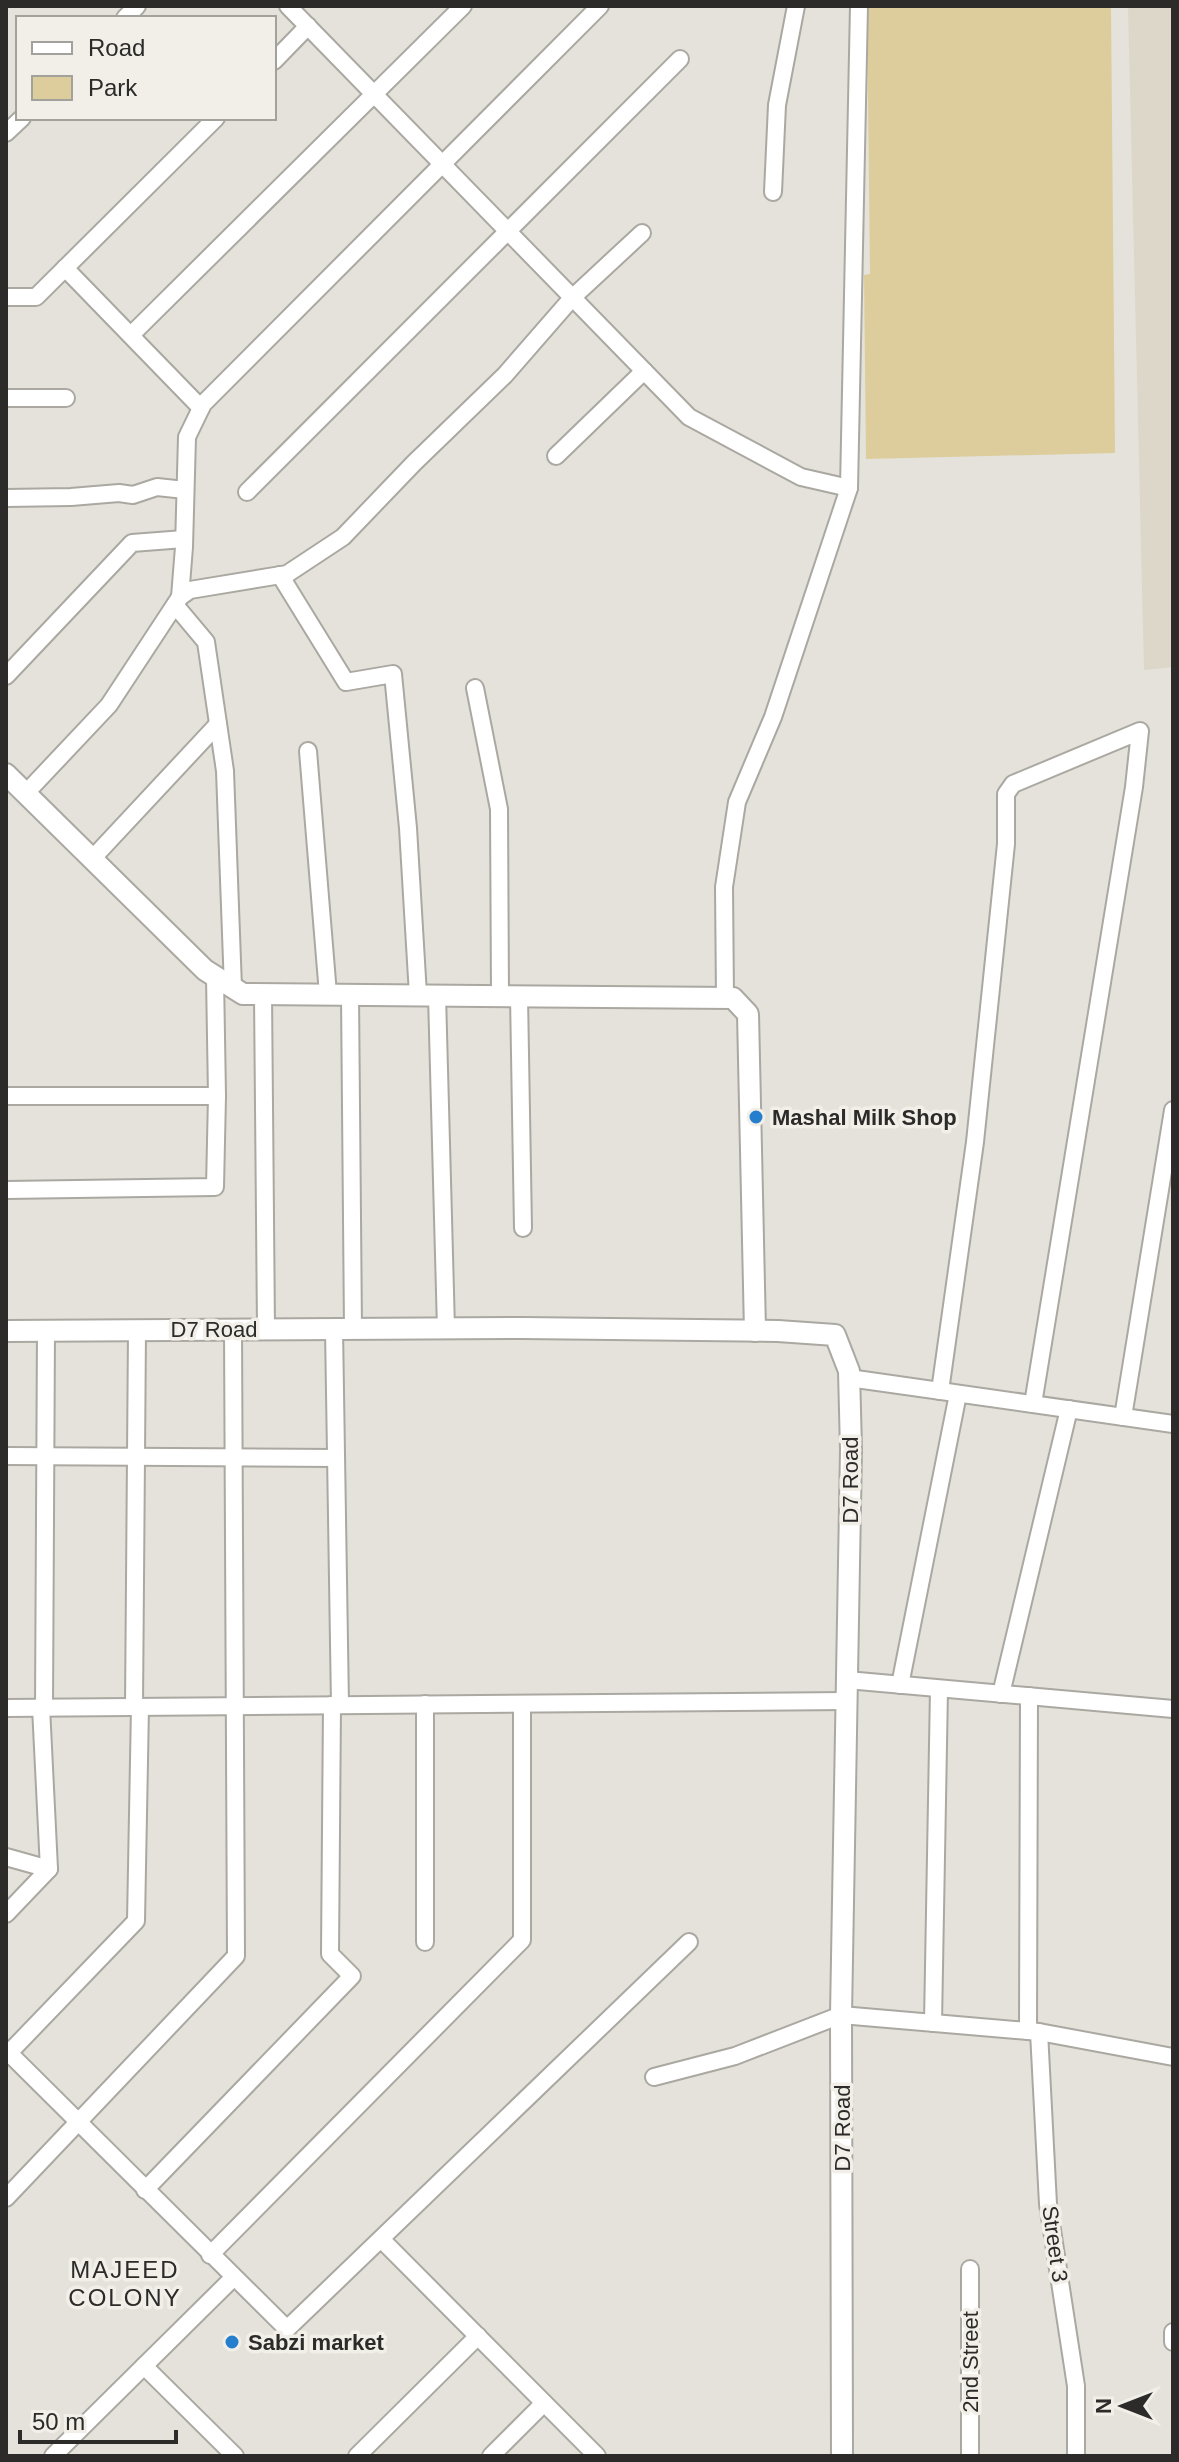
<svg xmlns="http://www.w3.org/2000/svg" width="1179" height="2462" font-family="Arial,sans-serif">
<style>
.built{fill:#dcd7c9}
.green{fill:#ddcd9d}
.lines{fill:none;stroke-linecap:round;stroke-linejoin:round}
.minor-casing{stroke:#aaa8a1;stroke-width:20}
.tertiary-casing{stroke:#aaa8a1;stroke-width:24}
.minor{stroke:#fff;stroke-width:16}
.tertiary{stroke:#fff;stroke-width:20}
.poi-dot{fill:#257fcc;stroke:#f1efe8;stroke-width:3}
.labels{text-anchor:middle;dominant-baseline:central;stroke-width:7;stroke-linejoin:round;paint-order:stroke}
.poi-label{font-size:22px;font-weight:bold;fill:#2c2b29;stroke:#f1efe8;text-anchor:start}
.street-label{font-size:22px;fill:#2c2b29;stroke:#f1efe8}
.neighbourhood-label{font-size:24px;letter-spacing:2px;fill:#2c2b29;stroke:#f1efe8}
</style>
<rect width="100%" height="100%" fill="#e4e2db"/>
<polygon class="built" points="1128,6 1173,6 1173,667 1144,670"/>
<polygon class="green" points="867,6 1111,6 1115,453 866,459 864,275 870,274"/>
<g class="lines">
<g class="minor-casing">
<g id="minor">
<polyline points="288,6 689,417 801,477 849,488"/>
<polyline points="125,18 137,6"/>
<polyline points="274,61 308,26"/>
<polyline points="6,133 22,118"/>
<polyline points="773,192 777,105 796,6"/>
<polyline points="65,268 201,408"/>
<polyline points="6,297 36,297 216,118"/>
<polyline points="131,335 463,6"/>
<polyline points="6,398 66,398"/>
<polyline points="556,456 644,371"/>
<polyline points="247,492 680,59"/>
<polyline points="6,498 71,497 119,493 133,495 157,487 185,490"/>
<polyline points="280,575 346,682 393,674 408,828 418,995"/>
<polyline points="180,597 184,547 187,437 203,404 600,6"/>
<polyline points="175,605 206,642 225,771 233,988"/>
<polyline points="6,676 132,543 184,539"/>
<polyline points="475,688 499,809 500,996"/>
<polyline points="308,751 328,994"/>
<polyline points="26,793 109,705 180,597 190,590 287,574 343,537 414,463 505,375 572,298 642,233"/>
<polyline points="92,859 218,724"/>
<polyline points="263,994 266,1329"/>
<polyline points="350,995 353,1329"/>
<polyline points="437,995 446,1329"/>
<polyline points="519,996 523,1228"/>
<polyline points="725,998 724,887 737,802 773,717 849,488 859,6"/>
<polyline points="6,1096 217,1096 215,977"/>
<polyline points="6,1190 215,1187 217,1096"/>
<polyline points="334,1329 340,1705"/>
<polyline points="849,1378 1173,1424"/>
<polyline points="940,1391 975,1142 1006,844 1006,794 1013,784 1140,731 1134,787 1033,1404"/>
<polyline points="1123,1417 1173,1110"/>
<polyline points="6,1456 336,1458"/>
<polyline points="847,1680 1173,1709"/>
<polyline points="900,1685 958,1394"/>
<polyline points="1001,1694 1069,1409"/>
<polyline points="44,1707 46,1330"/>
<polyline points="134,1707 137,1330"/>
<polyline points="6,1708 847,1701"/>
<polyline points="6,1857 49,1869"/>
<polyline points="6,1914 49,1869 41,1707"/>
<polyline points="425,1942 425,1704"/>
<polyline points="933,2023 939,1689"/>
<polyline points="1028,2031 1029,1696"/>
<polyline points="1039,2032 1048,2204 1076,2386 1076,2456"/>
<polyline points="6,2050 287,2329 689,1942"/>
<polyline points="6,2056 136,1921 140,1707"/>
<polyline points="654,2077 735,2056 841,2015 1039,2032 1173,2057"/>
<polyline points="145,2190 352,1976 330,1954 332,1705"/>
<polyline points="6,2198 236,1956 233,1329"/>
<polyline points="381,2239 597,2456"/>
<polyline points="210,2255 522,1940 522,1704"/>
<polyline points="970,2269 970,2456"/>
<polyline points="1173,2332 1173,2342"/>
<polyline points="144,2366 235,2456"/>
<polyline points="53,2456 233,2278"/>
<polyline points="357,2456 478,2336"/>
<polyline points="491,2456 544,2403"/>
</g>
</g>
<g class="tertiary-casing">
<g id="tertiary">
<polyline points="6,774 205,970 243,994 733,998 748,1014 755,1331"/>
<polyline points="6,1331 522,1328 778,1331 835,1335 849,1371 851,1450 841,2015 842,2456"/>
</g>
</g>
<use href="#minor" class="minor"/>
<use href="#tertiary" class="tertiary"/>
</g>
<g class="poi-dot">
<circle cx="756" cy="1117" r="8"/>
<circle cx="232" cy="2342" r="8"/>
</g>
<g class="labels">
<g class="poi-label">
<text x="772" y="1117">Mashal Milk Shop</text>
<text x="248" y="2342">Sabzi market</text>
</g>
<g class="street-label">
<text x="214" y="1329">D7 Road</text>
<text transform="translate(850 1480) rotate(-90)">D7 Road</text>
<text transform="translate(842 2128) rotate(-90)">D7 Road</text>
<text transform="translate(1055 2244) rotate(82)">Street 3</text>
<text transform="translate(970 2362) rotate(-90)">2nd Street</text>
</g>
<g class="neighbourhood-label">
<text x="125" y="2269">MAJEED<tspan x="125" dy="28">COLONY</tspan></text>
</g>
</g>
<rect width="1179" height="2462" fill="none" stroke="#2c2b29" stroke-width="16"/>
<rect x="16" y="16" width="260" height="104" fill="#f1efe8" stroke="#a2a19c" stroke-width="2"/>
<rect x="32" y="42" width="40" height="12" fill="#ffffff" stroke="#a2a19c" stroke-width="2"/>
<text x="88" y="56" font-size="24" fill="#2c2b29">Road</text>
<rect x="32" y="76" width="40" height="24" fill="#ddcd9d" stroke="#a2a19c" stroke-width="2"/>
<text x="88" y="96" font-size="24" fill="#2c2b29">Park</text>
<g transform="translate(1123 2406) rotate(270)" stroke="#f1efe8" stroke-width="6" paint-order="stroke">
<path d="M0-6L14 30L0 20L-14 30Z" fill="#2c2b29"/>
<text y="-12" font-size="22" font-weight="bold" text-anchor="middle" fill="#2c2b29">N</text>
</g>
<path d="M20 2430v12h156v-12" fill="none" stroke="#2c2b29" stroke-width="4"/>
<text x="32" y="2430" font-size="24" fill="#2c2b29" stroke="#f1efe8" stroke-width="6" paint-order="stroke">50 m</text>
</svg>
